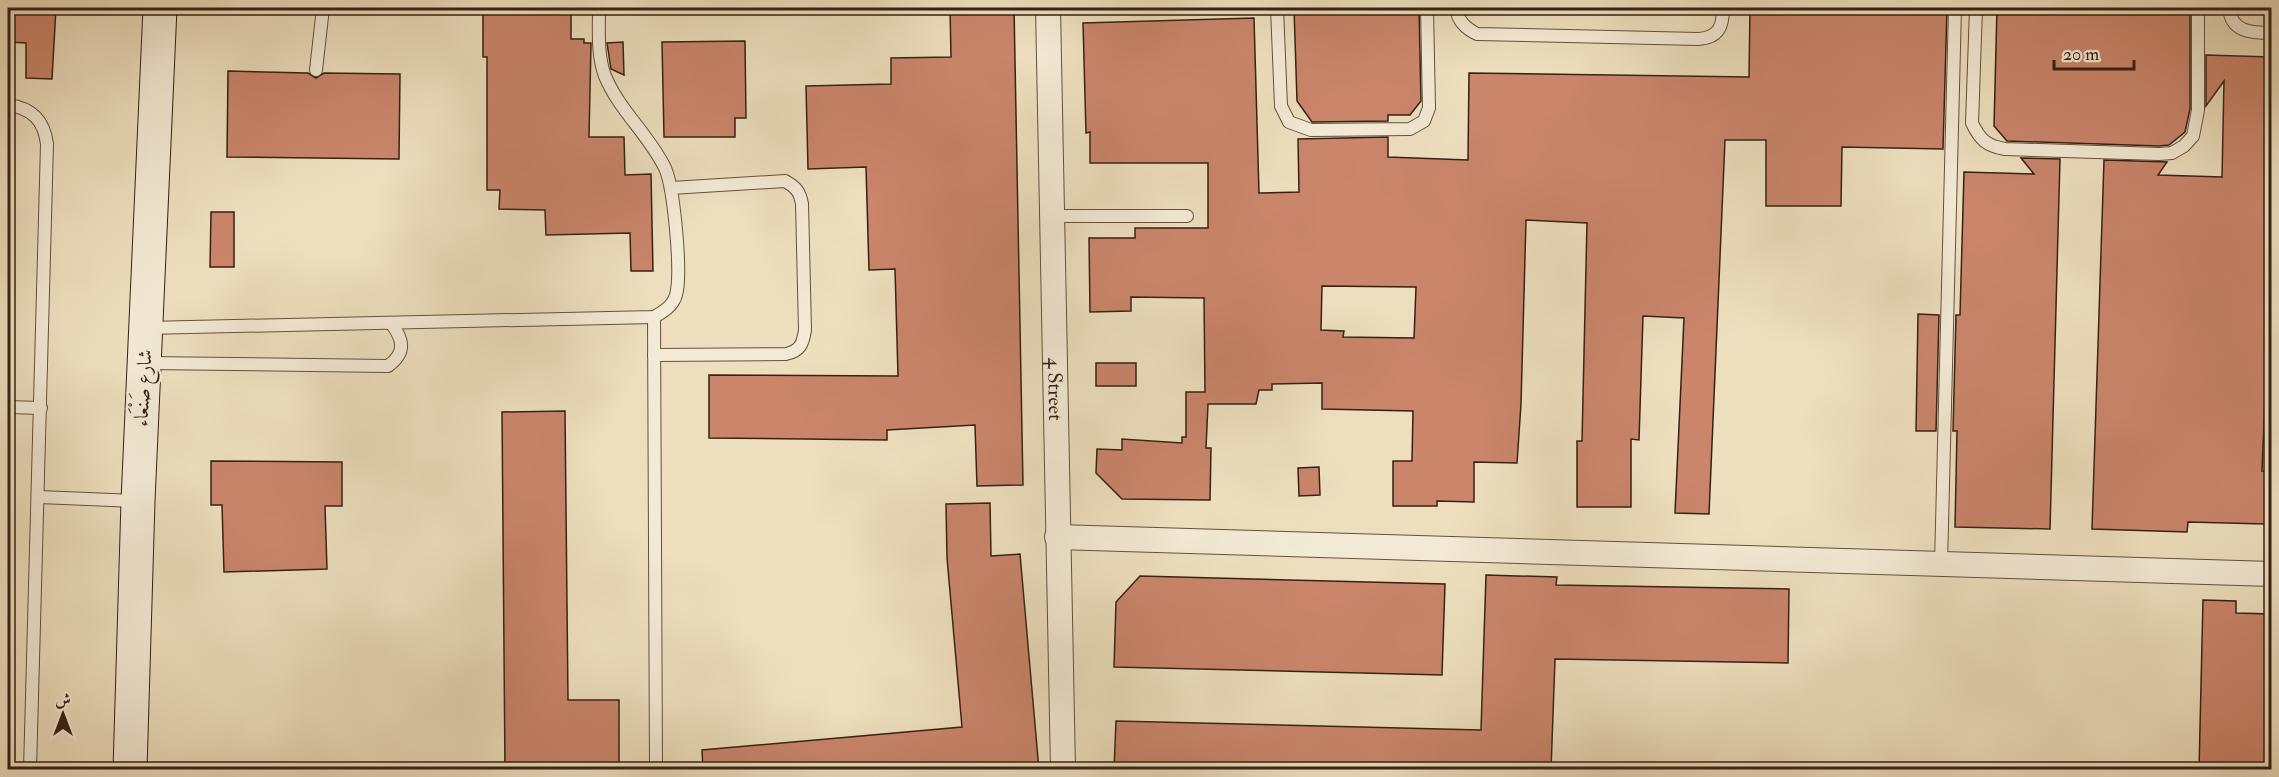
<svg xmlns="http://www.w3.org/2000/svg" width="2279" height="777" font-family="'IM FELL Double Pica',Amiri,serif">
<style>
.building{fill:#ca856b;stroke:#352115;stroke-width:1.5;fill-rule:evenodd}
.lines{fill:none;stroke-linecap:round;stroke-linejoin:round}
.lane-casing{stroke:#63503f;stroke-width:14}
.street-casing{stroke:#63503f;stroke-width:26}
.secondary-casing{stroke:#352115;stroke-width:35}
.lane{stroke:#f3ead5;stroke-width:12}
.street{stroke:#f3ead5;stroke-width:24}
.secondary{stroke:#f3ead5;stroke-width:33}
.labels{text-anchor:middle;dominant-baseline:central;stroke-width:4.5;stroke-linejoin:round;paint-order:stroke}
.street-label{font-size:20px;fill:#352115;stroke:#f3ead5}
</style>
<rect width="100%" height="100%" fill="#eddfbe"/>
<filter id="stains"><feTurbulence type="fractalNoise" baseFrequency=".00333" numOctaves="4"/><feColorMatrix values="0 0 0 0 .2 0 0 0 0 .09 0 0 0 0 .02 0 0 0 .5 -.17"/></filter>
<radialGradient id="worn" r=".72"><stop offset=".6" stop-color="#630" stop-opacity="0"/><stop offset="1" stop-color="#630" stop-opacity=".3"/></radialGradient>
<g class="building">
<polygon points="10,8 56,8 52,79 26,78 26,43 9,42"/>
<polygon points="950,8 1014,8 1023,485 977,486 975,425 887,430 887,440 709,438 709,375 898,376 895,269 869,270 866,167 808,169 806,86 891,84 891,58 951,57"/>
<polygon points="1294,8 1419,8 1421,101 1410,115 1388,115 1388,121 1312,122 1297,101"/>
<path d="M1750 8H1947L1943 149 1842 147 1841 206H1766V140H1725L1709 514 1675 513 1684 318 1643 316 1639 440 1631 439V507H1577V441H1582L1587 223 1526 220 1521 404 1517 463 1474 462V502L1437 501V506H1393V461H1412L1413 411 1322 409V383L1272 384V390H1259L1256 404H1208L1206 448H1211L1210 500 1122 499 1096 473 1097 449 1122 450V439L1182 443V437H1186V392H1205L1204 298 1131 297V311L1090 312 1089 238H1135V228H1208V163H1090V132L1086 133 1083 23 1254 18 1259 193 1299 192 1298 139 1388 137V157L1468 160 1469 73 1749 77ZM1322 286 1416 287 1414 338 1343 337 1344 331 1321 330Z"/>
<polygon points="1997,8 2190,8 2190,109 2185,132 2169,145 2159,146 2007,141 1994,126"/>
<polygon points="571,11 571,39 584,39 584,43 591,43 589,137 624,137 625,175 651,174 653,271 631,271 630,233 546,235 545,210 499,209 500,190 487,190 487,57 483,57 483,12"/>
<polygon points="745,41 746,118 735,118 735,137 664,137 662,42"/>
<polygon points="623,42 624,75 611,69 607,43"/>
<polygon points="2206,55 2271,57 2271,376 2266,375 2262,471 2271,472 2271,510 2265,509 2265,524 2188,522 2187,532 2092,529 2104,160 2167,162 2158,175 2222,177 2224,81 2206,106"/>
<polygon points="228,71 308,73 316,78 324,73 400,74 399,159 227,157"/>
<polygon points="2021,158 2060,159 2050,529 1955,527 1957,431 1953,431 1956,315 1960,315 1964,172 2034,174"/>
<polygon points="211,212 234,212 234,267 210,267"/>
<polygon points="1918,314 1939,315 1936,431 1916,431"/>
<rect x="1096" y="363" width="40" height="23"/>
<polygon points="565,411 568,700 619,700 619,770 505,770 502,412"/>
<polygon points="211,461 342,462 342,506 325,506 327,569 224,572 222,505 211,505"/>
<polygon points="1319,467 1320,495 1299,496 1298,468"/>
<polygon points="990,503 991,556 1020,554 1039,770 703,770 702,750 962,727 947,558 946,504"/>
<polygon points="1486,575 1557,577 1556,585 1789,589 1788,663 1555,659 1551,770 1114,770 1116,721 1481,730"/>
<polygon points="1140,576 1445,584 1442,675 1114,667 1116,602"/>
<polygon points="2203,600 2236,601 2236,613 2271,614 2271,770 2199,770"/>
</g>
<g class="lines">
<g class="lane-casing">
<g id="lane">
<polyline points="1277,8 1281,106 1289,122 1311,130 1410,129 1424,121 1429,108 1427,8"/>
<path d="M1456 8C1458 21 1465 28 1477 34L1698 39C1719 38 1723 26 1723 8"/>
<path d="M1976 8 1972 123C1980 140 1987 146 2005 149L2159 154 2172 153 2184 146 2193 136 2198 110V8"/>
<path d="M2229 8C2231 32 2251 33 2272 33"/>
<polyline points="316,70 323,8"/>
<path d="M8 105C32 108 44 120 47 144L30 770"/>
<polyline points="1051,216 1187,216"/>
<polyline points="654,317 656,770"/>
<path d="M146 328 654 317C663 312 673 306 676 295 682 273 674 188 665 168 649 135 619 110 605 76 597 55 599 30 599 8"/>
<path d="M654 355 786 354C800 351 803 344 805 330L802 204C800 192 796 187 785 181L671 188"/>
<path d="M146 363 388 366C406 353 404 340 391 323"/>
<polyline points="8,407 41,408"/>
<polyline points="39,497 136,501"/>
<polyline points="1941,564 1955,8"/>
</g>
</g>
<g class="street-casing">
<g id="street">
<path id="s1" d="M1048 8 1063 770"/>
<polyline points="1057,537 2272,574"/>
</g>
</g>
<g class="secondary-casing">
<polyline id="secondary" points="130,770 138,501 160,8"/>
</g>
<use href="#lane" class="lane"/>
<use href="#street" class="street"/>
<use href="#secondary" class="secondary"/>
</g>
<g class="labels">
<g class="street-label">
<text transform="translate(143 388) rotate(-87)">شارع صَنْعَاء</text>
<text stroke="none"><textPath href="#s1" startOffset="381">4 Street</textPath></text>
</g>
</g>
<rect width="2279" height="777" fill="none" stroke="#eddfbe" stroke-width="30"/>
<rect x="9" y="9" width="2261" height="759" fill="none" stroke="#352115" stroke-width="3"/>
<rect x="15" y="15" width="2249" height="747" fill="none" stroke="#352115" stroke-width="1.5"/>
<g transform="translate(63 714)" stroke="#f3ead5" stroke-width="4.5" paint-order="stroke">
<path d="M0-4.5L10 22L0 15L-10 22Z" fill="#352115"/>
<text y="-9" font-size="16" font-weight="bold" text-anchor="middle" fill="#352115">ش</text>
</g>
<path d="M2054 60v9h80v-9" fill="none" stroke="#352115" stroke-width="3"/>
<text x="2063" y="60" font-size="18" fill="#352115" stroke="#f3ead5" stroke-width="4.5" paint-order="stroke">20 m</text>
<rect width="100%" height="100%" filter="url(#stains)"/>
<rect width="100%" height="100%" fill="url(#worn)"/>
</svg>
